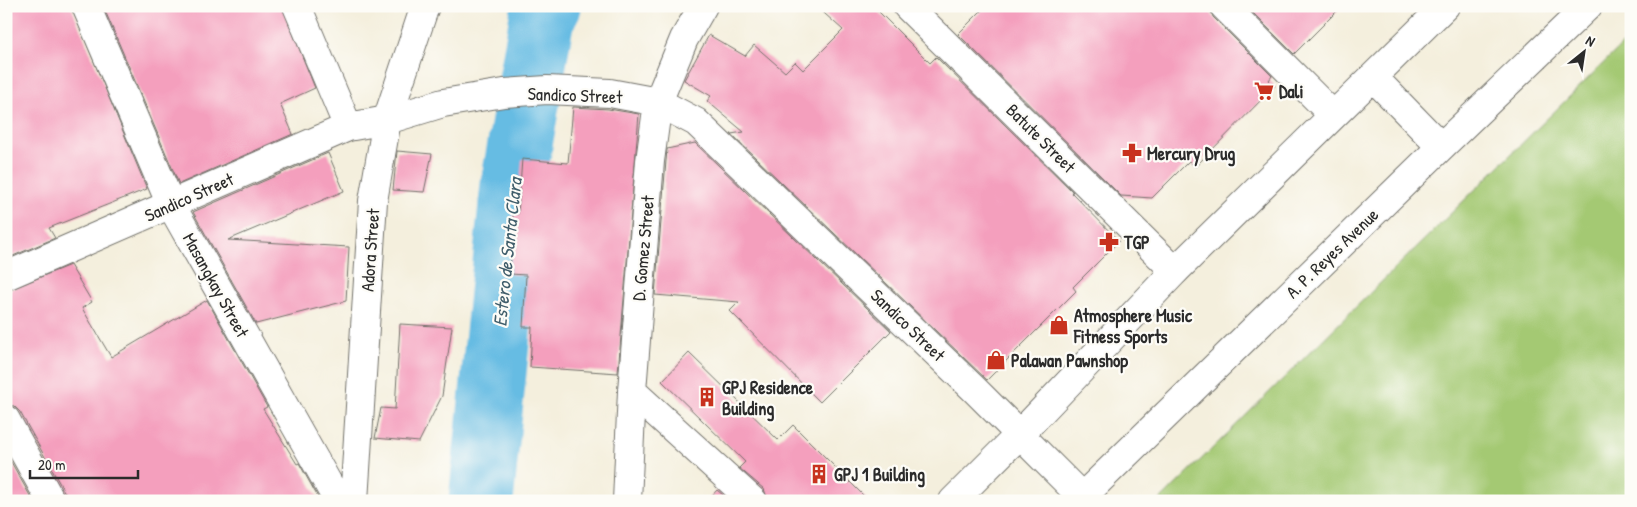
<svg xmlns="http://www.w3.org/2000/svg" width="1637" height="507" viewBox="0 0 1637 507" font-family="'Patrick Hand',sans-serif">
<style>
.green{fill:#a4c973;stroke:#687a4f}
.lines{fill:none;stroke-linecap:round;stroke-linejoin:round}
.river{stroke:#66bce3;stroke-width:65}
.building{fill:#f49fbd}
.minor-casing{stroke:#717069;stroke-width:30}
.tertiary-casing{stroke:#717069;stroke-width:30}
.minor{stroke:#fff;stroke-width:28}
.tertiary{stroke:#fff;stroke-width:28}
.labels{text-anchor:middle;dominant-baseline:central;stroke-width:4.5;stroke-linejoin:round;paint-order:stroke}
.poi-label{font-size:18px;font-weight:bold;fill:#2b2b2b;stroke:#fdfcf7;text-anchor:start}
.street-label{font-size:18px;fill:#2b2b2b;stroke:#fdfcf7}
.water-label{font-size:19px;font-style:italic;fill:#405e6b;stroke:#fdfcf7}
</style>
<rect width="100%" height="100%" fill="#fdfcf7"/>
<filter id="ink" filterUnits="userSpaceOnUse"><feTurbulence type="fractalNoise" baseFrequency=".02" numOctaves="2"/><feDisplacementMap in="SourceGraphic" scale="10" xChannelSelector="R" yChannelSelector="G"/><feConvolveMatrix kernelMatrix="1 2 1 2 8 2 1 2 1" color-interpolation-filters="sRGB"/></filter>
<filter id="wash" filterUnits="userSpaceOnUse"><feTurbulence type="fractalNoise" baseFrequency=".0096" numOctaves="4" result="noise"/><feDisplacementMap in="SourceGraphic" scale="20" xChannelSelector="R" yChannelSelector="G"/><feGaussianBlur stdDeviation="1.12" result="paint"/><feColorMatrix in="noise" values="0 0 0 0 0 0 0 0 0 0 0 0 0 0 0 0 0 1.4 0 .05"/><feComposite in="paint" operator="in"/></filter>
<g filter="url(#wash)">
<rect width="100%" height="100%" fill="#f4efdd"/>
<path class="green" d="M1631,36v465h-472z"/>
<g class="lines">
<path class="river" d="M481,501l32,-316 29,-168 7,-11"/>
</g>
<g id="blocks">
<path class="building" d="M6,6h65l76,183 -98,39 6,10 -49,21z
M103,6h179l33,82 -35,16 13,30 -114,50z
M816,6h57l57,57 6,-6 137,135h-2l48,49 -46,46 3,4 -89,89 -256,-246 13,-2 -37,-31 4,-5 -27,-16 25,-45 36,21 9,-11 31,27 10,-10 8,8 40,-40z
M986,6h223l4,11 59,59 -3,4 6,6 -80,81 -6,-6 -37,37 -31,-2 -163,-162z
M1246,6h96l-48,48z
M573,107l35,2 31,5 -21,259 -88,-6 2,-40h-9l3,-52 -16,-1 3,-60h5l4,-55 46,4z
M695,143l196,188 -71,71 -90,-91 9,-9 -84,-7 12,-146z
M397,151l35,3 -8,38 -31,-2z
M328,153l16,38 -116,49 121,7 -3,54 -90,23 -63,-112z
M70,265l22,37 -10,6 29,49 96,-57 60,107 -4,2 34,55 2,-1 21,38h-253l-2,-8 -45,-81 -6,-6 -8,-2v-113z
M400,324l52,3 -10,69 -23,46 -44,-4 6,-30 14,1z
M689,353l89,87 15,-15 76,76h-101l-4,-12 -25,-21 6,-6 -83,-81z
M6,453l27,48h-27z
M717,490l13,11h-23z"/>
</g>
</g>
<g filter="url(#ink)">
<use href="#blocks" fill-opacity="0" stroke="#717069" stroke-width="1"/>
<g class="lines">
<defs>
<path id="minor" d="M86,6l85,199 167,296
M297,6l51,121
M907,6l268,265
M1224,6l109,109
M6,276l342,-149 39,-7 56,-17 61,-10 43,-3 63,3 48,9 38,20 278,267 108,108
M632,391l121,110
M6,420l45,81
M354,501l19,-300 14,-81 38,-114
M627,501l5,-110 18,-230 8,-59 26,-63 19,-33"/>
<path id="tertiary" d="M1373,77l68,70
M953,501l67,-67 155,-163 270,-265
M1078,501l363,-354 147,-141"/>
</defs>
<use href="#minor" class="minor-casing"/>
<use href="#tertiary" class="tertiary-casing"/>
<use href="#minor" class="minor"/>
<use href="#tertiary" class="tertiary"/>
</g>
</g>
<defs>
<symbol id="supermarket-bare" viewBox="-9 -9 18 18"><path d="M-6-5.5h2.5l.6 2H6L4.5 2H-2.5L-4.4-4H-6ZM-1.5 3.2a1.3 1.3 0 1 0 .1 0ZM3 3.2a1.3 1.3 0 1 0 .1 0Z" fill="#c8321e" stroke="#fdfcf7" stroke-width="2.5" paint-order="stroke"/></symbol>
<symbol id="pharmacy-bare" viewBox="-9 -9 18 18"><path d="M-2-6h4v4h4v4h-4v4h-4v-4h-4v-4h4Z" fill="#c8321e" stroke="#fdfcf7" stroke-width="2.5" paint-order="stroke"/></symbol>
<symbol id="shop-bare" viewBox="-9 -9 18 18"><path d="M-5-2.5h2.3a2.7 3.5 0 0 1 5.4 0H5L5.5 6h-11ZM-1.5-2.5h3a1.5 2.3 0 0 0-3 0Z" fill="#c8321e" stroke="#fdfcf7" stroke-width="2.5" paint-order="stroke"/></symbol>
<symbol id="building-bare" viewBox="-9 -9 18 18"><path d="M-4-6H4V6H1V3H-1V6H-4ZM-2.5-4.3h1.7v1.8h-1.7ZM.8-4.3h1.7v1.8H.8ZM-2.5-1h1.7V.8h-1.7ZM.8-1h1.7V.8H.8Z" fill="#c8321e" stroke="#fdfcf7" stroke-width="2.5" paint-order="stroke"/></symbol>
</defs>
<g fill-rule="evenodd">
<use href="#supermarket-bare" x="1250" y="77" width="28" height="28"/>
<use href="#pharmacy-bare" x="1118" y="139" width="28" height="28"/>
<use href="#pharmacy-bare" x="1095" y="228" width="28" height="28"/>
<use href="#shop-bare" x="1045" y="311" width="28" height="28"/>
<use href="#shop-bare" x="982" y="346" width="28" height="28"/>
<use href="#building-bare" x="693" y="383" width="28" height="28"/>
<use href="#building-bare" x="805" y="460" width="28" height="28"/>
</g>
<g class="labels">
<g class="poi-label">
<text x="1279" y="91">Dali</text>
<text x="1147" y="153">Mercury Drug</text>
<text x="1124" y="242">TGP</text>
<text x="1074" y="315">Atmosphere Music<tspan x="1074" dy="21">Fitness Sports</tspan></text>
<text x="1011" y="360">Palawan Pawnshop</text>
<text x="722" y="387">GPJ Residence<tspan x="722" dy="21">Building</tspan></text>
<text x="834" y="474">GPJ 1 Building</text>
</g>
<g class="street-label">
<text transform="translate(575 95) rotate(2)">Sandico Street</text>
<text transform="translate(1041 138) rotate(45)">Batute Street</text>
<text transform="translate(189 197) rotate(-24)">Sandico Street</text>
<text transform="translate(643 248) rotate(-85)">D. Gomez Street</text>
<text transform="translate(370 250) rotate(-86)">Adora Street</text>
<text transform="translate(1332 253) rotate(-44)">A. P. Reyes Avenue</text>
<text transform="translate(216 285) rotate(61)">Masangkay Street</text>
<text transform="translate(908 325) rotate(44)">Sandico Street</text>
</g>
<g class="water-label">
<text transform="translate(507 252) rotate(-84)">Estero de Santa Clara</text>
</g>
</g>
<rect width="1637" height="507" fill="none" stroke="#fdfcf7" stroke-width="25"/>
<g transform="translate(1584 52) rotate(30)" stroke="#fdfcf7" stroke-width="4" paint-order="stroke">
<path d="M0-4L9 19L0 12L-9 19Z" fill="#2b2b2b"/>
<text y="-8" font-size="14" font-weight="bold" text-anchor="middle" fill="#2b2b2b">N</text>
</g>
<path d="M30 470v8h108v-8" fill="none" stroke="#2b2b2b" stroke-width="2.5"/>
<text x="38" y="470" font-size="15" fill="#2b2b2b" stroke="#fdfcf7" stroke-width="4" paint-order="stroke">20 m</text>
</svg>
